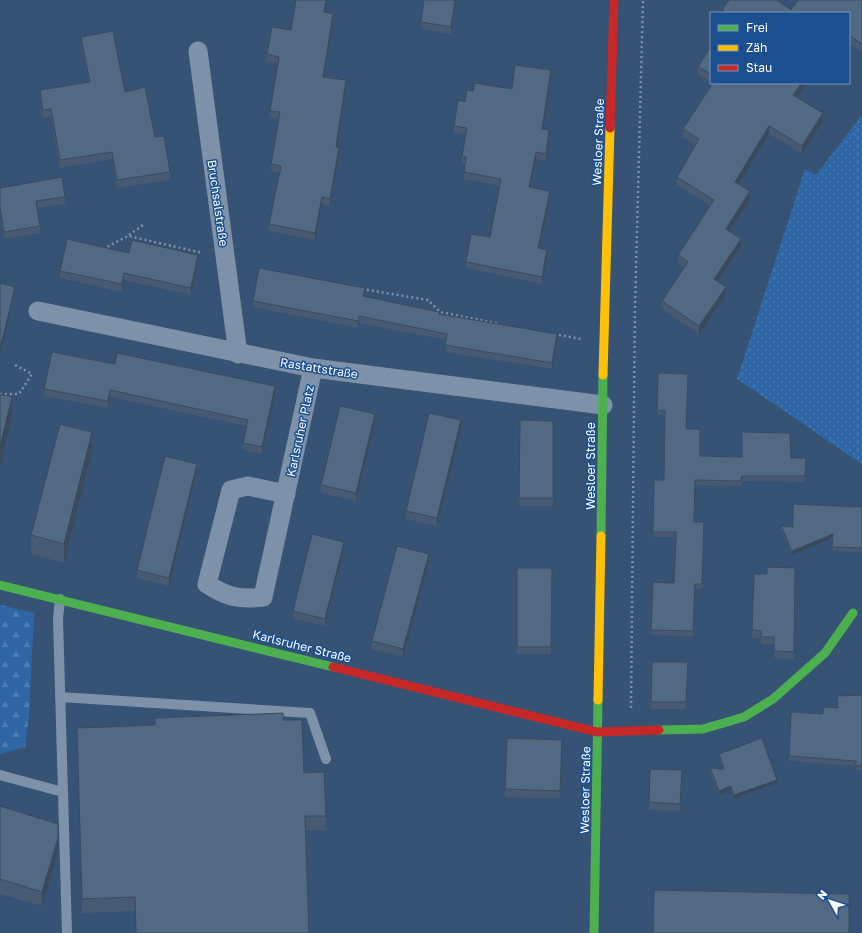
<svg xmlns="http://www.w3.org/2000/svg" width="862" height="933" viewBox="0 0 862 933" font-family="'Golos Text',sans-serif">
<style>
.grass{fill:url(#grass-dots)}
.forest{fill:url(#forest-firs)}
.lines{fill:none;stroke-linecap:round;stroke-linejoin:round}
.path{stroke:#7d92a8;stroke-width:2.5;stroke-dasharray:2 3;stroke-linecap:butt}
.lane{stroke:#7d92a8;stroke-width:10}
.street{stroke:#7d92a8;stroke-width:19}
.fast{stroke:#4caf50;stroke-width:9}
.slow{stroke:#ffc107;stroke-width:9}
.jam{stroke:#c62828;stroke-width:9}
.wall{fill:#475a72}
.shaded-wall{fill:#394a5c}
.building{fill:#526984;stroke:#394a5c}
.labels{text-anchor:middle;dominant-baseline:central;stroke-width:3;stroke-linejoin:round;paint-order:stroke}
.street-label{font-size:12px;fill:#fff;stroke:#1b4f8f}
</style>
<defs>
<pattern id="grass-dots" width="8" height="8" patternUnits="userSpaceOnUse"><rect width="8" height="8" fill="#2f66a5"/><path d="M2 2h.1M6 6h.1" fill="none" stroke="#4e7db2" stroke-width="1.8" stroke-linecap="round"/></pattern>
<pattern id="forest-firs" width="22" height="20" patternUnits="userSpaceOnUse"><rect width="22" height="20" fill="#2f66a5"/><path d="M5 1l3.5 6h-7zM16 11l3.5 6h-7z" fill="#4e7db2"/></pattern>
</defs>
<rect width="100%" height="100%" fill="#365274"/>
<path class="grass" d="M862,115v349l-125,-85 68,-210 11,6z"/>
<path class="forest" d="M0,605l34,8 -5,103 -4,31 -25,7z"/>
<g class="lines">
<path class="path" d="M129,235l14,-10
M103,249l25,-13 75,17
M362,289l66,11 12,12 60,12
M554,334l27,5
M0,394h19l13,-20 -17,-9
M631,708l4,-401 8,-307"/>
<path class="lane" d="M60,599l-2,20 9,314
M60,697l250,16 16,46
M0,775l63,17"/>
<path class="street" d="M198,51l40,303
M38,311l275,57 290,37
M286,494l-38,-8 -17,4 -24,94c20,13 32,16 56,13l50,-229"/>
<path class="fast" d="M601,536l2,-161
M0,585l333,82
M659,730l44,-1 41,-12 29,-18 52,-46 28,-40
M594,933l4,-233"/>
<path class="slow" d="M603,375l7,-247
M598,700l3,-164"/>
<path class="jam" d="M610,128l4,-128
M333,667l264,65 62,-2"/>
</g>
<path class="wall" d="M296,0h31l-2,13 8,8 -9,56 22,11 -9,59 2,7 -9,52 -8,-2 -7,36 -46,-9v-7l10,-51 -8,-2v-7l8,-45 -9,-1v-7l8,-47 -11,-2v-8l24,-24z
M455,0l-4,34 -30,-5v-7z
M862,0v52l-13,-9v-30h-127v-3h69z
M81,37l44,55 30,45 15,35v8l-53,8 -5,-29 -52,9 -9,-51 -8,1 -3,-21v-7l49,-8 -8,-38z
M711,46v36l-13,-8v-7z
M551,77l-8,52 6,8 -3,24 -10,-2 -5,28 19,11 -10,51 7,8 -5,27 -76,-16v-6l24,-25 10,-51 -36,-7v-7l1,-8 -3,-1v-7l4,-21 -12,-2v-7l11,-24 47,-13z
M712,83h95l-10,15 26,23 -21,33 -33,-20 -30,50 11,15 -20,32 11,15 -23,36 8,13 -27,39 -37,-25v-8l22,-34 -6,-4v-8l33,-49 -34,-21v-8l19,-32 -13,-8v-8z
M0,188l65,9v7l-28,4 3,18v7l-36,6 -4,-25z
M129,253l69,10 -7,32 -67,-15 -2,12 -62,-14v-7z
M365,295l-1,1 193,45 -5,28 -107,-17 1,-12 -87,-17 -1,5 -105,-21v-6z
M115,364l160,29 -13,61 -19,-4v-7l4,-17 -137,-29 -2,11 -64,-12v-7z
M658,373l42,83 106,2 -1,24 -63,-1 -1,5 -46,-1 -1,37 10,6 -2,61h-7l-2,47 -42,-1 2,-53 21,1 2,-40v-6h-23l1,-57h10l1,-64 -8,-1z
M520,420l33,1v85h-34z
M375,422l-19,79 -35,-8v-8z
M461,428l-24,98 -31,-7v-8z
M92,451l-28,112 -33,-9v-19z
M197,471l-28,115 -32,-8v-8z
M862,507v45l-30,-1 1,-13 -41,17 -11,-25v-4l12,1z
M344,550l-19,76 -32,-7v-8z
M429,562l-26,95 -31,-8v-8z
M517,568h35l-1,86h-34z
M795,568l-1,91 -20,-1v-14h-13v-6h-9l2,-64h13z
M652,662l36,8 -2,39h-35z
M862,695v75h-6v-4l-67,-5v-5l34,-42 15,-6 -1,-12z
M283,720l21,53 22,43v14h-20l3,103h-173l-1,-22 -53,2 -5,-185z
M562,740l-2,59 -55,-2v-8z
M719,754l58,29 -43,16 -3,-9 -12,5 -9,-23v-4h13l-4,-10z
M682,778l-2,33 -31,-1v-8z
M0,806l58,46 -16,54 -42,-12z"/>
<path class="shaded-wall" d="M326,0h1l-3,20v-8z
M455,0v2l-4,32v-7z
M333,14v7l-10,63v-7z
M551,70v7l-9,59v-7z
M346,80v8l-10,66v-7z
M802,83h5l-14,20v-8z
M823,113v8l-21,33v-8z
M769,126v8l-34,56v-8z
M549,130v7l-3,24v-7z
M339,147v7l-9,52v-7z
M536,152v7l-7,35v-7z
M550,191v7l-12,57v-7z
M750,191v8l-24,38v-8z
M322,197v7l-7,36v-7z
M741,239v7l-27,41v-8z
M547,250v7l-5,27v-7z
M198,255v8l-7,32v-7z
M124,273v7l-2,12v-8z
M15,287v3l-15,64v-4z
M726,287v8l-27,39v-8z
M359,316v7l-1,5v-7z
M557,334v7l-5,28v-6z
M275,386v7l-13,61v-7z
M110,390v7l-2,11v-7z
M12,397v19l-12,50v-19z
M375,414v8l-19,79v-8z
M461,420v8l-24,98v-8z
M92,432v19l-28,112v-19z
M197,464v7l-28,115v-8z
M833,534v4l-41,17v-4z
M344,542v8l-19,76v-7z
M429,554v8l-26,95v-8z
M777,780v3l-43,16v-4z
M731,786v4l-12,5v-4z
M58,838v14l-16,54v-14z"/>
<path class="building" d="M296,0h30l-2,12 9,2 -10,63 23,3 -10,67h3l-9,52 -8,-2 -7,36 -46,-9 12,-58 -10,-2 9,-52 -10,-1 9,-54 -12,-3 5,-27 19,3z
M424,0h31l-4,27 -30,-5z
M729,0h48l14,10 7,-10h64v44l-13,-9v-22h-122l-5,-3z
M113,31l12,61 20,-5 10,50 9,-1 6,36 -53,8 -5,-28 -52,8 -9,-51 -8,1 -3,-20 50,-8 -9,-45z
M711,46v28l-13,-7z
M515,65l36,5 -9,59 7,1 -3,24 -10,-2 -7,35 21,4 -12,57 9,2 -5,27 -76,-15 5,-28 19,3 11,-58 -37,-7 2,-15 -4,-1 5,-28 -13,-2 4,-26 7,2 2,-12 6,1 2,-8 37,6z
M713,83h89l-9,12 30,18 -21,33 -33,-20 -34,56 15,9 -24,38 15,10 -27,40 12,8 -27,39 -37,-25 26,-39 -10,-7 36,-55 -37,-23 22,-38 -16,-10z
M62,177l3,20 -29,4 4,25 -36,6 -4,-25v-19z
M67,239l62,14 3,-13 66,15 -7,33 -67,-15 -2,11 -62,-13z
M259,268l106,20 -2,8 76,16v2l118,20 -5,29 -107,-18 2,-11 -88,-18 -1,5 -105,-20z
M0,283l15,4 -15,63z
M52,352l63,12 2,-11 158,33 -13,61 -19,-4 5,-23 -138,-30 -2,11 -64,-12z
M658,373l30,1 -2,55h14v27l42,1v-25l48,1 1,25h15l-1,18h-63l-1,5 -46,-1 -1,42h10l-2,62h-7l-2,47 -42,-1 2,-48 21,1 2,-43v-8h-23l1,-52h10l1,-69 -8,-1z
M0,394l12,3 -12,50z
M340,406l35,8 -19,79 -35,-8z
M429,413l32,7 -24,98 -31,-7z
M520,420l33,1v77h-34z
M60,424l32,8 -28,112 -33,-9z
M165,456l32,8 -28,114 -32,-8z
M793,504l69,3v41l-30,-1 1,-13 -41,17 -11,-25 12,1z
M312,534l32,8 -19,77 -32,-8z
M397,546l32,8 -26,95 -31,-8z
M767,567l28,1 -1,84 -20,-1v-14h-13v-6l-9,-1 2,-56h13z
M517,568h35l-1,79h-34z
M652,662h36l-2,40h-35z
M862,695v70l-6,1v-5l-67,-5 2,-44 32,2v-7l15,1 -1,-12z
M283,713v7h19l2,53 20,-1 2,44h-21l4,117h-173l-1,-36 -53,2 -5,-171 78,-3v-7z
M507,738l55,2 -2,51 -55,-2z
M762,738l15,42 -43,15 -3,-9 -12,5 -9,-23 14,1 -5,-15z
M650,769l32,1 -2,34 -31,-2z
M0,806l58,18v14l-16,54 -42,-13z
M654,890l195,4v39h-196z"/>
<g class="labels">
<g class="street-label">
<text transform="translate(598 142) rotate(-88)">Wesloer Straße</text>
<text transform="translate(218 203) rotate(82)">Bruchsalstraße</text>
<text transform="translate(319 368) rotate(9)">Rastattstraße</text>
<text transform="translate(300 431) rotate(-78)">Karlsruher Platz</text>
<text transform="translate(590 466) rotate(-90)">Wesloer Straße</text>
<text transform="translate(302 646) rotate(14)">Karlsruher Straße</text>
<text transform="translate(585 790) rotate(-89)">Wesloer Straße</text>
</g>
</g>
<rect x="710" y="12" width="140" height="72" fill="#1b4f8f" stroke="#7695bc"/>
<rect x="718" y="25" width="20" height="6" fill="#4caf50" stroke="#7695bc"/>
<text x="746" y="32" font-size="12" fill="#ffffff">Frei</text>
<rect x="718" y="45" width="20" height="6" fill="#ffc107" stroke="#7695bc"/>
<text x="746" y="52" font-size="12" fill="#ffffff">Zäh</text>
<rect x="718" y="65" width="20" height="6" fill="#c62828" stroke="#7695bc"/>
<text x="746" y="72" font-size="12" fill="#ffffff">Stau</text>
<g transform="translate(830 901) rotate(309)" stroke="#1b4f8f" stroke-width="3" paint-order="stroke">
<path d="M0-3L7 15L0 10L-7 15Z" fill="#ffffff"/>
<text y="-6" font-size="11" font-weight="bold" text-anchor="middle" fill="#ffffff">N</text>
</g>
</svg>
